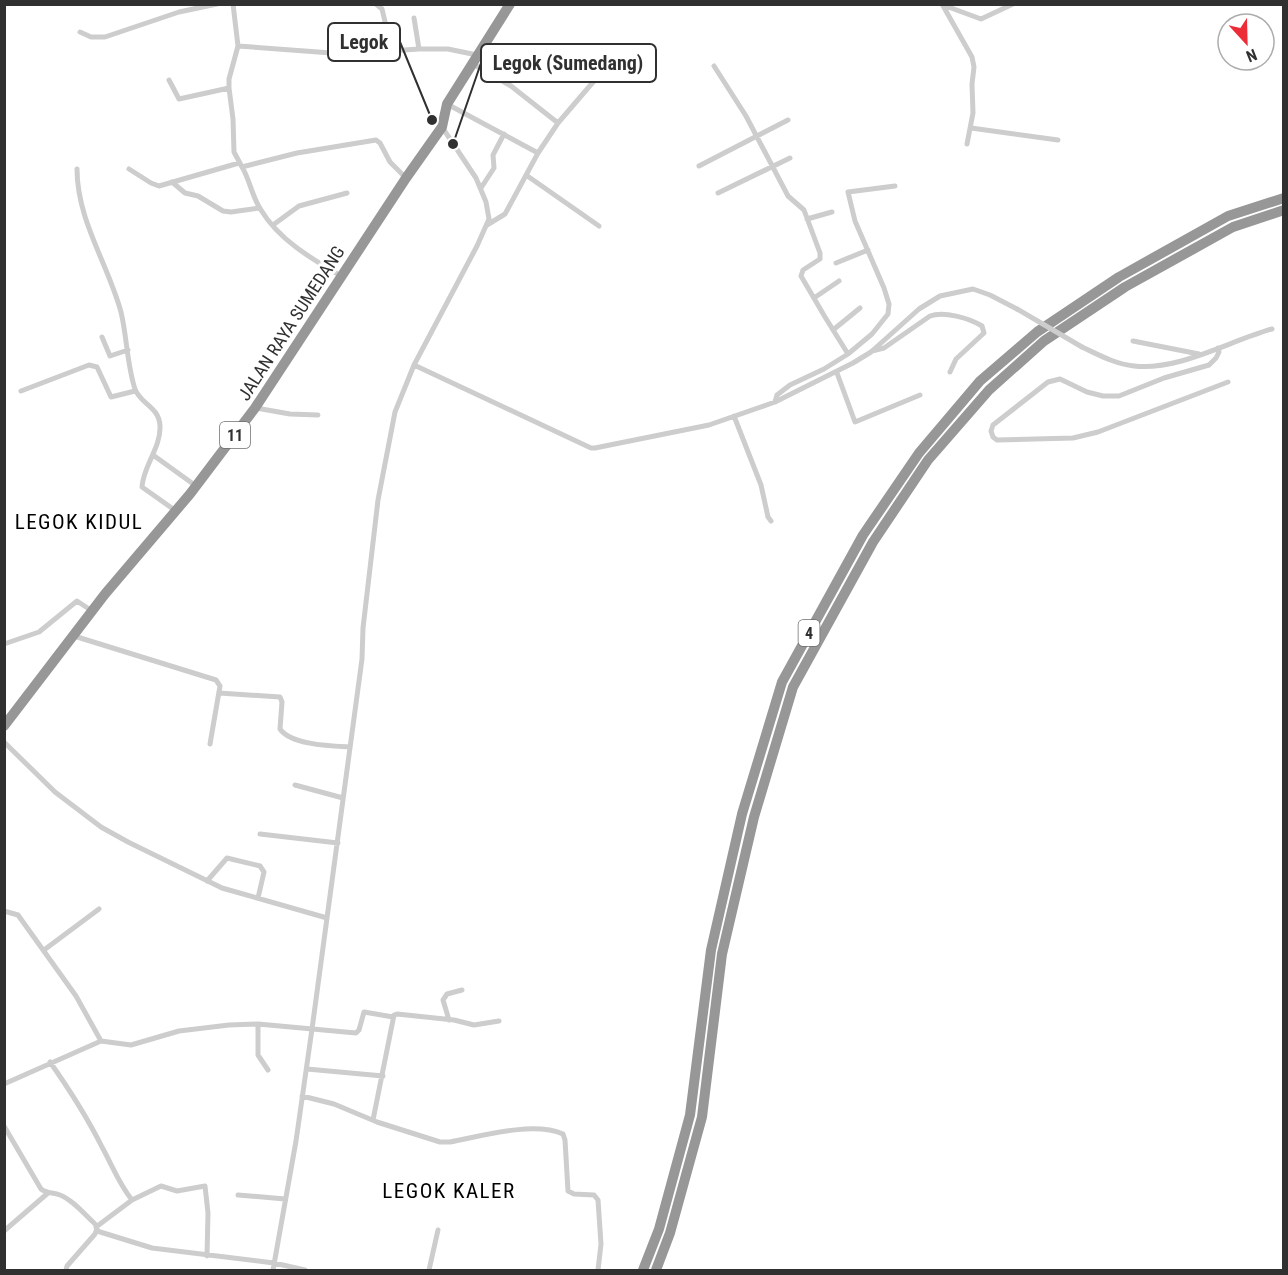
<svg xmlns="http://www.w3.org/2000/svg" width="1288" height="1275" viewBox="0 0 1288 1275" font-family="'Roboto Condensed',sans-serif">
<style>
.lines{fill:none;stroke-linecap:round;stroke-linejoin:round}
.street{stroke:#cdcdcd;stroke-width:5}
.highway{stroke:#979797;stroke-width:10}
.street-bridge{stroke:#cdcdcd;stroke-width:5}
.labels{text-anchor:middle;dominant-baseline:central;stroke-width:6;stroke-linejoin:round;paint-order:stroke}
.shield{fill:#fff;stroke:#6e6e6e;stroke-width:1.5}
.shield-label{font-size:16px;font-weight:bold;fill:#303030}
.street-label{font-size:18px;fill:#303030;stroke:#fff}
.quarter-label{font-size:21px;letter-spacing:1.5px;fill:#000;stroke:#fff}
.leader{fill:none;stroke:#303030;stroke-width:2}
.callout-dot{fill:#303030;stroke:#fff;stroke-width:2}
.callout{fill:#fff;stroke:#303030;stroke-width:2}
.callout-label{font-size:20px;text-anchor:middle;font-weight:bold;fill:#303030}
</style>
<rect width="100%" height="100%" fill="#fff"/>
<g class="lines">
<path class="street" d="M233,4l5,42 -9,33v9l4,31 1,33 8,15
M376,4l6,5 10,42
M942,4l30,53 2,10 -2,17 1,29 -6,31
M943,5l38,14 32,-15
M414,18l5,31
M80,32l11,5h14l74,-25 38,-8
M238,46l107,8 74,-5h29l29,6
M473,64l38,22 47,37
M714,66l32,50 42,80 16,14 16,43v6l-17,11 -2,6 24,41 23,37
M169,80l10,19 50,-11
M447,104l91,49
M971,128l87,12
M699,166l89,-46
M77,169c0,51 31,95 44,143 6,25 6,53 14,77 5,15 24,17 25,37 1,22 -17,40 -18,61l34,24
M129,169l22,14 8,3 80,-23
M526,175l73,51
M172,182l13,11 13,3 25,15 8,1 28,-4
M481,188l13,-20 -1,-13 11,-21
M718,193l72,-35
M807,219l25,-7
M273,225l26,-19 48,-13
M487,225l18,-11 33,-61 20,-30 54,-63
M836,263l32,-13
M341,276c-29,-17 -62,-36 -80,-66 -9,-13 -11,-30 -19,-43l55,-14 79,-13 4,3 10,19 16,16
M814,298l25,-17
M833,330l27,-22
M102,337l8,19 18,-6
M1133,341l66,13
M1082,347c17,8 33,17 52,19 45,5 95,-25 138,-37
M1218,348l1,4 -3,6 -7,7 -45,13 -45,18h-16l-16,-4 -27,-13 -12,3 -55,43 -2,6 2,6 4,3 76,-2 25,-6 130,-50
M872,351l12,-3 46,-32c14,-5 39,2 52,10l2,7 -28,26 -6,13
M414,365l177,83h4l114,-23 66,-23 78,-39 18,-11 48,-43 21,-13 33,-7 17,6 27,14
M837,373l18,49 65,-27
M21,391l68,-26 8,2 14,30 24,-6
M775,402l2,-7 13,-10 34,-16 24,-15 24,-20 16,-20 1,-10 -5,-16 -29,-67 -7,-29 47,-6
M256,408l34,6 28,1
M734,416l27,69 7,32 3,4
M153,455l43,31
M74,636l142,44 4,6 -10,58
M4,644l35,-12 38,-31 15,10
M219,693l61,4 2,5 -2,27c11,16 52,17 70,18
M4,742l51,50 46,35 27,15 94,46 105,30
M295,785l48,13
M260,834l78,9
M207,881l20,-23 33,8 4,6 -6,26
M4,911l14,4 58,81 25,45 30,4 48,-14 50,-6 29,-1 98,9 3,-3 5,-18 29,5
M44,950l55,-41
M449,1020l-6,-20 4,-6 15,-4
M258,1024v31l10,15
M50,1062c19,27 37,55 52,85 10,18 17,37 30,53l29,-14 16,5 28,-5 3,27 -1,43
M307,1069l76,7
M4,1084l97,-43
M302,1096l32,8 43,18 63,20h10c32,-6 83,-21 113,-8l2,6 3,51 6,3 20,1 4,5 3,44 -3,26
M373,1120l21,-105 3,-1 57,6 20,5 25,-4
M4,1126l37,63c6,5 12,3 19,6 13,5 25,20 35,29l2,4 -2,6 -28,32 -1,4
M238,1195l47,4
M96,1227l36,-27
M4,1231l44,-38
M97,1231l55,17 122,15 31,7
M273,1270l23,-129 16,-112 50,-370 1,-31 15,-128 17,-88 19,-47 63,-119 12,-27 -3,-17 -10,-24 -34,-51
M429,1270l9,-40"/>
<path class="highway" d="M4,726l101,-132 85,-100 65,-86 151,-230 36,-51 5,-23 63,-100
M643,1270l16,-41 31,-114 21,-165 31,-136 40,-132 81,-147 56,-82 61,-72 57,-49 82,-55 109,-61 56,-18
M656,1270l14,-37 32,-116 20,-163 32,-137 39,-130 80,-145 55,-82 61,-70 55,-49 81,-54 108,-60 51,-17"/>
<path class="street-bridge" d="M1017,309l65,38"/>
</g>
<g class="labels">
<g class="shield">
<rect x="220" y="422" width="30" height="26" rx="4.5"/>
<rect x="798.5" y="620" width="21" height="26" rx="4.5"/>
</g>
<g class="shield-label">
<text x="235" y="435">11</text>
<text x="809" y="633">4</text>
</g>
<g class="street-label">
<text transform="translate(291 323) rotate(-57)">JALAN RAYA SUMEDANG</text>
</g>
<g class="quarter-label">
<text x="79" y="522">LEGOK KIDUL</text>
<text x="449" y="1191">LEGOK KALER</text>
</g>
</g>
<path class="leader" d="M432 120L400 42M453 144L481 63"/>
<g class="callout-dot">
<circle cx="432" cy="120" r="6"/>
<circle cx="453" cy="144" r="6"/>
</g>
<g class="callout">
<rect x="328" y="23" width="72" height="38" rx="6"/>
<rect x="481" y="44" width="175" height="38" rx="6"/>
</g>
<g class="callout-label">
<text x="364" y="49">Legok</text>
<text x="568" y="70">Legok (Sumedang)</text>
</g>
<rect width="1288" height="1275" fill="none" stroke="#303030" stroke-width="12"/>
<g transform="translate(1246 42) rotate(158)"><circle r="28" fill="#ffffff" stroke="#acacac" stroke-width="1.5"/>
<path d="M0-4.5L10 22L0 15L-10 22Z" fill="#ec2d38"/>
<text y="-9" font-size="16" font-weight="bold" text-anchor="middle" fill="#303030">N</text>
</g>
</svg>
